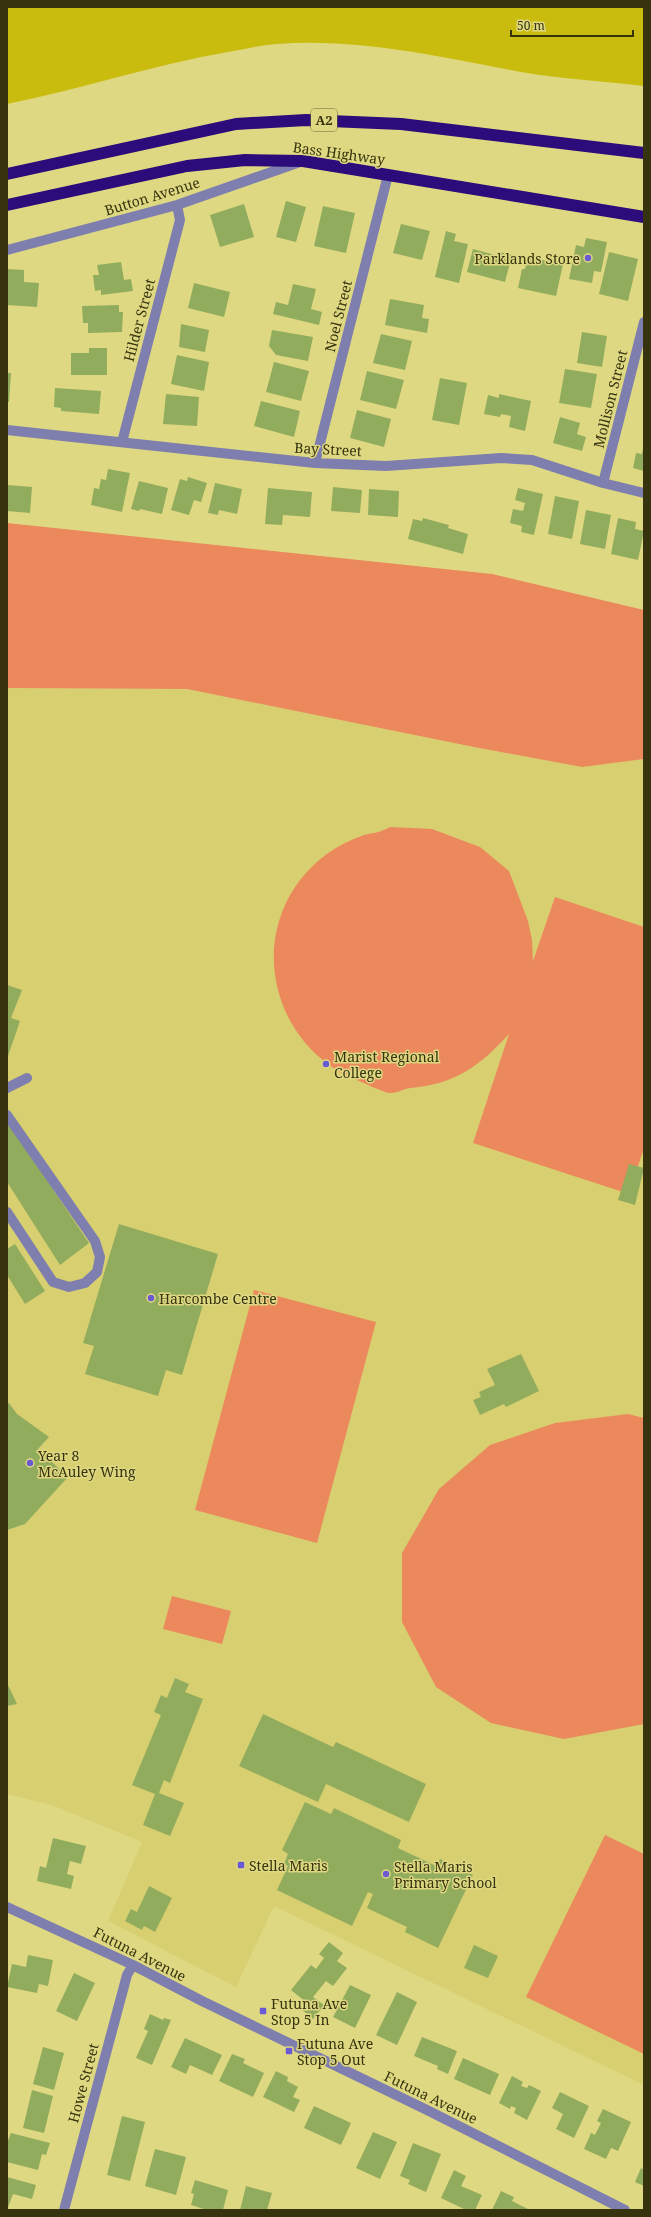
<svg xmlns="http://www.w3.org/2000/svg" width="651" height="2217" viewBox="0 0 651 2217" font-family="'Noto Serif',serif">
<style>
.built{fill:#d8cf70}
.green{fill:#eb895d}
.water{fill:#cabc0e}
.building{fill:#92ac5e}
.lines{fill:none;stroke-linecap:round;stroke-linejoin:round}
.minor{stroke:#7e7eaf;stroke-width:10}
.highway{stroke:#2c0b7a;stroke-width:12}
.poi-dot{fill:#695ad4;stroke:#dfd882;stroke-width:1.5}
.labels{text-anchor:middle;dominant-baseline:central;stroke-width:3;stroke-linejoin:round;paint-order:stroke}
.shield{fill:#dfd882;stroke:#696431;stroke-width:1}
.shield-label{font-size:13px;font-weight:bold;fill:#36330e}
.street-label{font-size:14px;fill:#36330e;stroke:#dfd882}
.poi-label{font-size:14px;fill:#36330e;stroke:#dfd882;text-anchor:start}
</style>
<rect width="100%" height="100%" fill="#dfd882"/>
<path class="built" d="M7,688l180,1 287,58 108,20 62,-8v1326l-370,-179 -38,81 -128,-66 34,-79 -90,-37 -45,-11z"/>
<path class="green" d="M7,523l485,51 152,36v149l-62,8 -108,-20 -287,-58 -180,-1z
M390,827l42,2 48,18 29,24 19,50 4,19 1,21 22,-64 89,30v221l-15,46 -156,-51 36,-109c-29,32 -54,50 -98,54 -6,0 -13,5 -20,5 -8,0 -28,-11 -37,-14 -87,-38 -109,-153 -37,-217 13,-12 30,-21 47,-27 9,-2 18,-3 26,-8z
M254,1290l122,32 -59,221 -122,-33z
M628,1414l16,4v306l-80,15 -73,-16 -55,-36 -34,-65v-69l37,-64 51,-44 65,-22z
M172,1596l59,15 -9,33 -59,-15z
M605,1835l39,19v200l-118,-57z"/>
<path class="water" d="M7,7h637v79c-41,-5 -82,-7 -123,-14 -81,-15 -161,-34 -244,-28 -16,1 -33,5 -49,8 -75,13 -147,37 -221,52z"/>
<path class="building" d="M286,201l20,6 -10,35 -20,-5z
M244,204l10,33 -34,10 -10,-32z
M323,206l32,7 -9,40 -32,-7z
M401,224l29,7 -8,29 -29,-7z
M446,231l10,3 -2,7 14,3 -9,39 -24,-6z
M586,238l21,4 -6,30 -7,-1 -2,12 -23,-4 7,-34 8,2z
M473,249l26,7 1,-4 12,3 -7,27 -38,-10z
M609,252l29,7 -10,42 -29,-7z
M528,257l35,7 -7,32 -38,-8 4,-19h3z
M121,262l3,18 7,-1 2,12 -32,4v-5l-6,1 -2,-16h6l-2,-10z
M7,269l17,1v12l15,1 -2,24 -30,-2z
M194,283l36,9 -6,25 -36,-9z
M293,284l23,5 -5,20 11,3 -3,13 -46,-11 3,-12 12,3z
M390,299l34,6 -2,13 7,1 -2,14 -42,-8z
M119,305v7h4l-1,20 -34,1v-10h-5l-1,-17z
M181,324l28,6 -4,22 -26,-5z
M272,330l41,7 -5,24 -32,-6 -7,-9z
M582,332l25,4 -5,31 -25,-4z
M381,334l31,7 -7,29 -32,-7z
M89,348h18v27h-36v-22h18z
M177,355l32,7 -5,29 -33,-7z
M274,362l35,9 -8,30 -35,-9z
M565,369l32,5 -6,34 -32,-5z
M367,371l37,9 -8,29 -36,-9z
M7,373h4l-2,29h-2z
M440,378l27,5 -8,42 -27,-5z
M55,388l46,3 -2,23 -38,-3v-3l-7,-1z
M166,394l33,3 -2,29 -34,-2z
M499,394l32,7 -6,30 -16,-4 2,-11 -10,-2 -1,3 -16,-3 4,-19 11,3z
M261,401l39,10 -6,26 -40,-11z
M357,410l34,9 -7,28 -34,-9z
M560,417l20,6 -3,11 9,3 -4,14 -29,-8z
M643,448l1,23 -11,-3 3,-15 6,1z
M108,469l22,4 -8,39 -31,-7 3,-17 5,1 2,-10 5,1z
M188,477l19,6 -6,19 -7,-2 -5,15 -18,-5 9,-31 7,2z
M139,481l29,7 -6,26 -22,-5 -1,2 -8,-2z
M215,483l27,6 -5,25 -18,-4 -1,5 -10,-2z
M7,485l25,2 -2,26 -23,-2z
M333,487l29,3 -2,23 -29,-2z
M268,488l44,4 -2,25 -27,-2 -1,10 -17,-1z
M518,488l25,6 -9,41 -13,-3 1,-6 -12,-3 3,-14 10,2 2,-8 -10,-3z
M369,489l30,2 -1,26 -30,-2z
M555,496l24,5 -7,38 -24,-5z
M586,510l25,5 -6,34 -25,-5z
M423,518l26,7 -1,3 20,6 -5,20 -55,-15 5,-20 9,2z
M618,518l18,4 -1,7 9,2 -6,29 -27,-6z
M7,985l15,5 -11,28 9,3 -13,38z
M7,1121l82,122 -29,22 -53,-83z
M629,1164l15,4 -9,37 -17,-5z
M119,1224l99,30 -36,121 -16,-5 -8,26 -73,-22 9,-28 -11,-3z
M15,1244l30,47 -20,13 -18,-29v-26z
M521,1354l18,37 -33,16 -2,-3 -24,11 -7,-15 8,-3 -2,-5 16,-7 -8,-16z
M9,1403l8,11 32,23 -11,12 30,28 -43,47 -18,6v-126z
M175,1678l14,6 -4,8 18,7 -33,84 -6,-3 -5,13 25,10 -14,33 -27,-11 12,-31 -23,-9 29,-70 -7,-3 7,-17 6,3z
M7,1683l10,21 -10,2z
M263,1714l70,33 3,-5 90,42 -17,38 -83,-38 -8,18 -79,-36z
M305,1802l26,12 3,-6 67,32 -3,8 38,18 4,-7 33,16 -35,73 -33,-16 2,-5 -40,-19 6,-14 -5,-2 -16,34 -75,-36 11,-24 -4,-2 4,-10 -6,-4z
M53,1838l33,8 -5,18 -11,-3 -3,13 7,2 -3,13 -34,-8 3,-15 6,2z
M149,1886l23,12 -17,34 -11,-6 -2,4 -17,-9 6,-12 6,3z
M329,1942l14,11 -6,8 10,7 -14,18 -7,-5 -13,16 11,8 -11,14 -12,-10 6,-6 -16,-13 20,-25 5,4 8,-11 -5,-4z
M474,1945l24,11 -10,22 -24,-10z
M28,1955l25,5 -5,26 -9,-2 -2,9 -30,-6 5,-23 14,3z
M74,1973l21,10 -18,38 -21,-10z
M350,1985l21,10 -16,33 -22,-11z
M397,1992l20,10 -20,43 -21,-10z
M150,2014l13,6 1,-2 7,2 -19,45 -16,-7 12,-27 -4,-2z
M422,2037l35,14 -9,23 -11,-5 1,-3 -24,-10z
M185,2038l37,17 -10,20 -22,-10 -4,9 -15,-7z
M43,2047l21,6 -10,37 -21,-6z
M232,2054l13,5 -2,4 21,10 -11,24 -34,-16z
M463,2058l36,16 -9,21 -36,-16z
M276,2071l12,6 -1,4 11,6 -5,10 7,3 -6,12 -31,-15z
M512,2076l11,6 -2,4 6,2 2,-3 12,6 -14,29 -13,-7 2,-5 -5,-2 -1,3 -11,-6z
M32,2090l21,6 -9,37 -21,-5z
M560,2092l29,14 -15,32 -18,-9 7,-15 -11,-6z
M314,2106l37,17 -10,22 -37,-17z
M603,2109l28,13 -13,29 -7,-3 -5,11 -22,-10 7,-16 4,2 6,-12 -4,-2z
M122,2116l23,6 -15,59 -23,-6z
M373,2132l24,10 -17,37 -24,-11z
M11,2133l39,10 -4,12 -4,-1 -4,16 -31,-8v-19z
M413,2143l28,11 -15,38 -18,-8 2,-4 -10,-4z
M155,2149l31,8 -10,38 -31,-9z
M641,2168l3,2v16l-9,-4z
M454,2170l12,6 -5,10 21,9 -7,15h-9l-25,-12z
M7,2177l29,8 -4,14 -19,-5 -6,16z
M195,2180l33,10 -5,20h-16l-16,-5 3,-11 -3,-1z
M246,2186l26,7 -5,17h-27z
M501,2191l13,6 -2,4 16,8 -1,1h-35z"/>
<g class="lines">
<path class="minor" d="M7,250l170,-45 123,-43
M7,430l308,33 71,3 115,-8 31,2 71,23 41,10
M122,442l58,-222 -3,-15
M315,463l73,-288
M603,483l41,-161
M7,1088l20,-10
M7,1115l88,126 5,16 -3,15 -12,11 -16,4 -16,-5 -46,-70
M7,1907l126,58 69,36 225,109 198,100
M64,2210l63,-235 6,-10"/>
<path class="highway" d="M7,174l229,-50 70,-4 95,4 243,29
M7,205l180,-39 58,-6 58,1 341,56"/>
</g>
<g class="poi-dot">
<circle cx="588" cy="258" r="4"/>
<circle cx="326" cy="1064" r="4"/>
<circle cx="151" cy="1298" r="4"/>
<circle cx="30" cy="1463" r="4"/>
<rect x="237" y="1861" width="8" height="8" rx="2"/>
<circle cx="386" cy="1874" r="4"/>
<rect x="259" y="2007" width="8" height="8" rx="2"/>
<rect x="285" y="2047" width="8" height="8" rx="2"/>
</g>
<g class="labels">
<rect class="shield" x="311" y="109" width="26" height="22" rx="3"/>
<g class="shield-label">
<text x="324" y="120">A2</text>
</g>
<g class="street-label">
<text transform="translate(339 153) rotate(8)">Bass Highway</text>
<text transform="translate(152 196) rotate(-17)">Button Avenue</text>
<text transform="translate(338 316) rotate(-76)">Noel Street</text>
<text transform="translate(139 320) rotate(-75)">Hilder Street</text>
<text transform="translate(610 399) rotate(-76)">Mollison Street</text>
<text transform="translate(328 449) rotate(3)">Bay Street</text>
<text transform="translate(140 1954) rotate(27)">Futuna Avenue</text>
<text transform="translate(83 2083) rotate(-75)">Howe Street</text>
<text transform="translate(431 2097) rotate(26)">Futuna Avenue</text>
</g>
<g class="poi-label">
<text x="580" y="258" text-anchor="end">Parklands Store</text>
<text x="334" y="1056">Marist Regional<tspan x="334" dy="16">College</tspan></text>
<text x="159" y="1298">Harcombe Centre</text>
<text x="38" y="1455">Year 8<tspan x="38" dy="16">McAuley Wing</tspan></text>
<text x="249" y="1865">Stella Maris</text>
<text x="394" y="1866">Stella Maris<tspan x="394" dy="16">Primary School</tspan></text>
<text x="271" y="2003">Futuna Ave<tspan x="271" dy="16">Stop 5 In</tspan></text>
<text x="297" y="2043">Futuna Ave<tspan x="297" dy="16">Stop 5 Out</tspan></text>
</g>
</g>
<rect width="651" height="2217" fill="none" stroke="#36330e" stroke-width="16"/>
<path d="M511 30v6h122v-6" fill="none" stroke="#36330e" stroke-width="2"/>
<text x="517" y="30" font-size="12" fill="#36330e" stroke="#dfd882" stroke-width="3" paint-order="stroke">50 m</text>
</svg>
